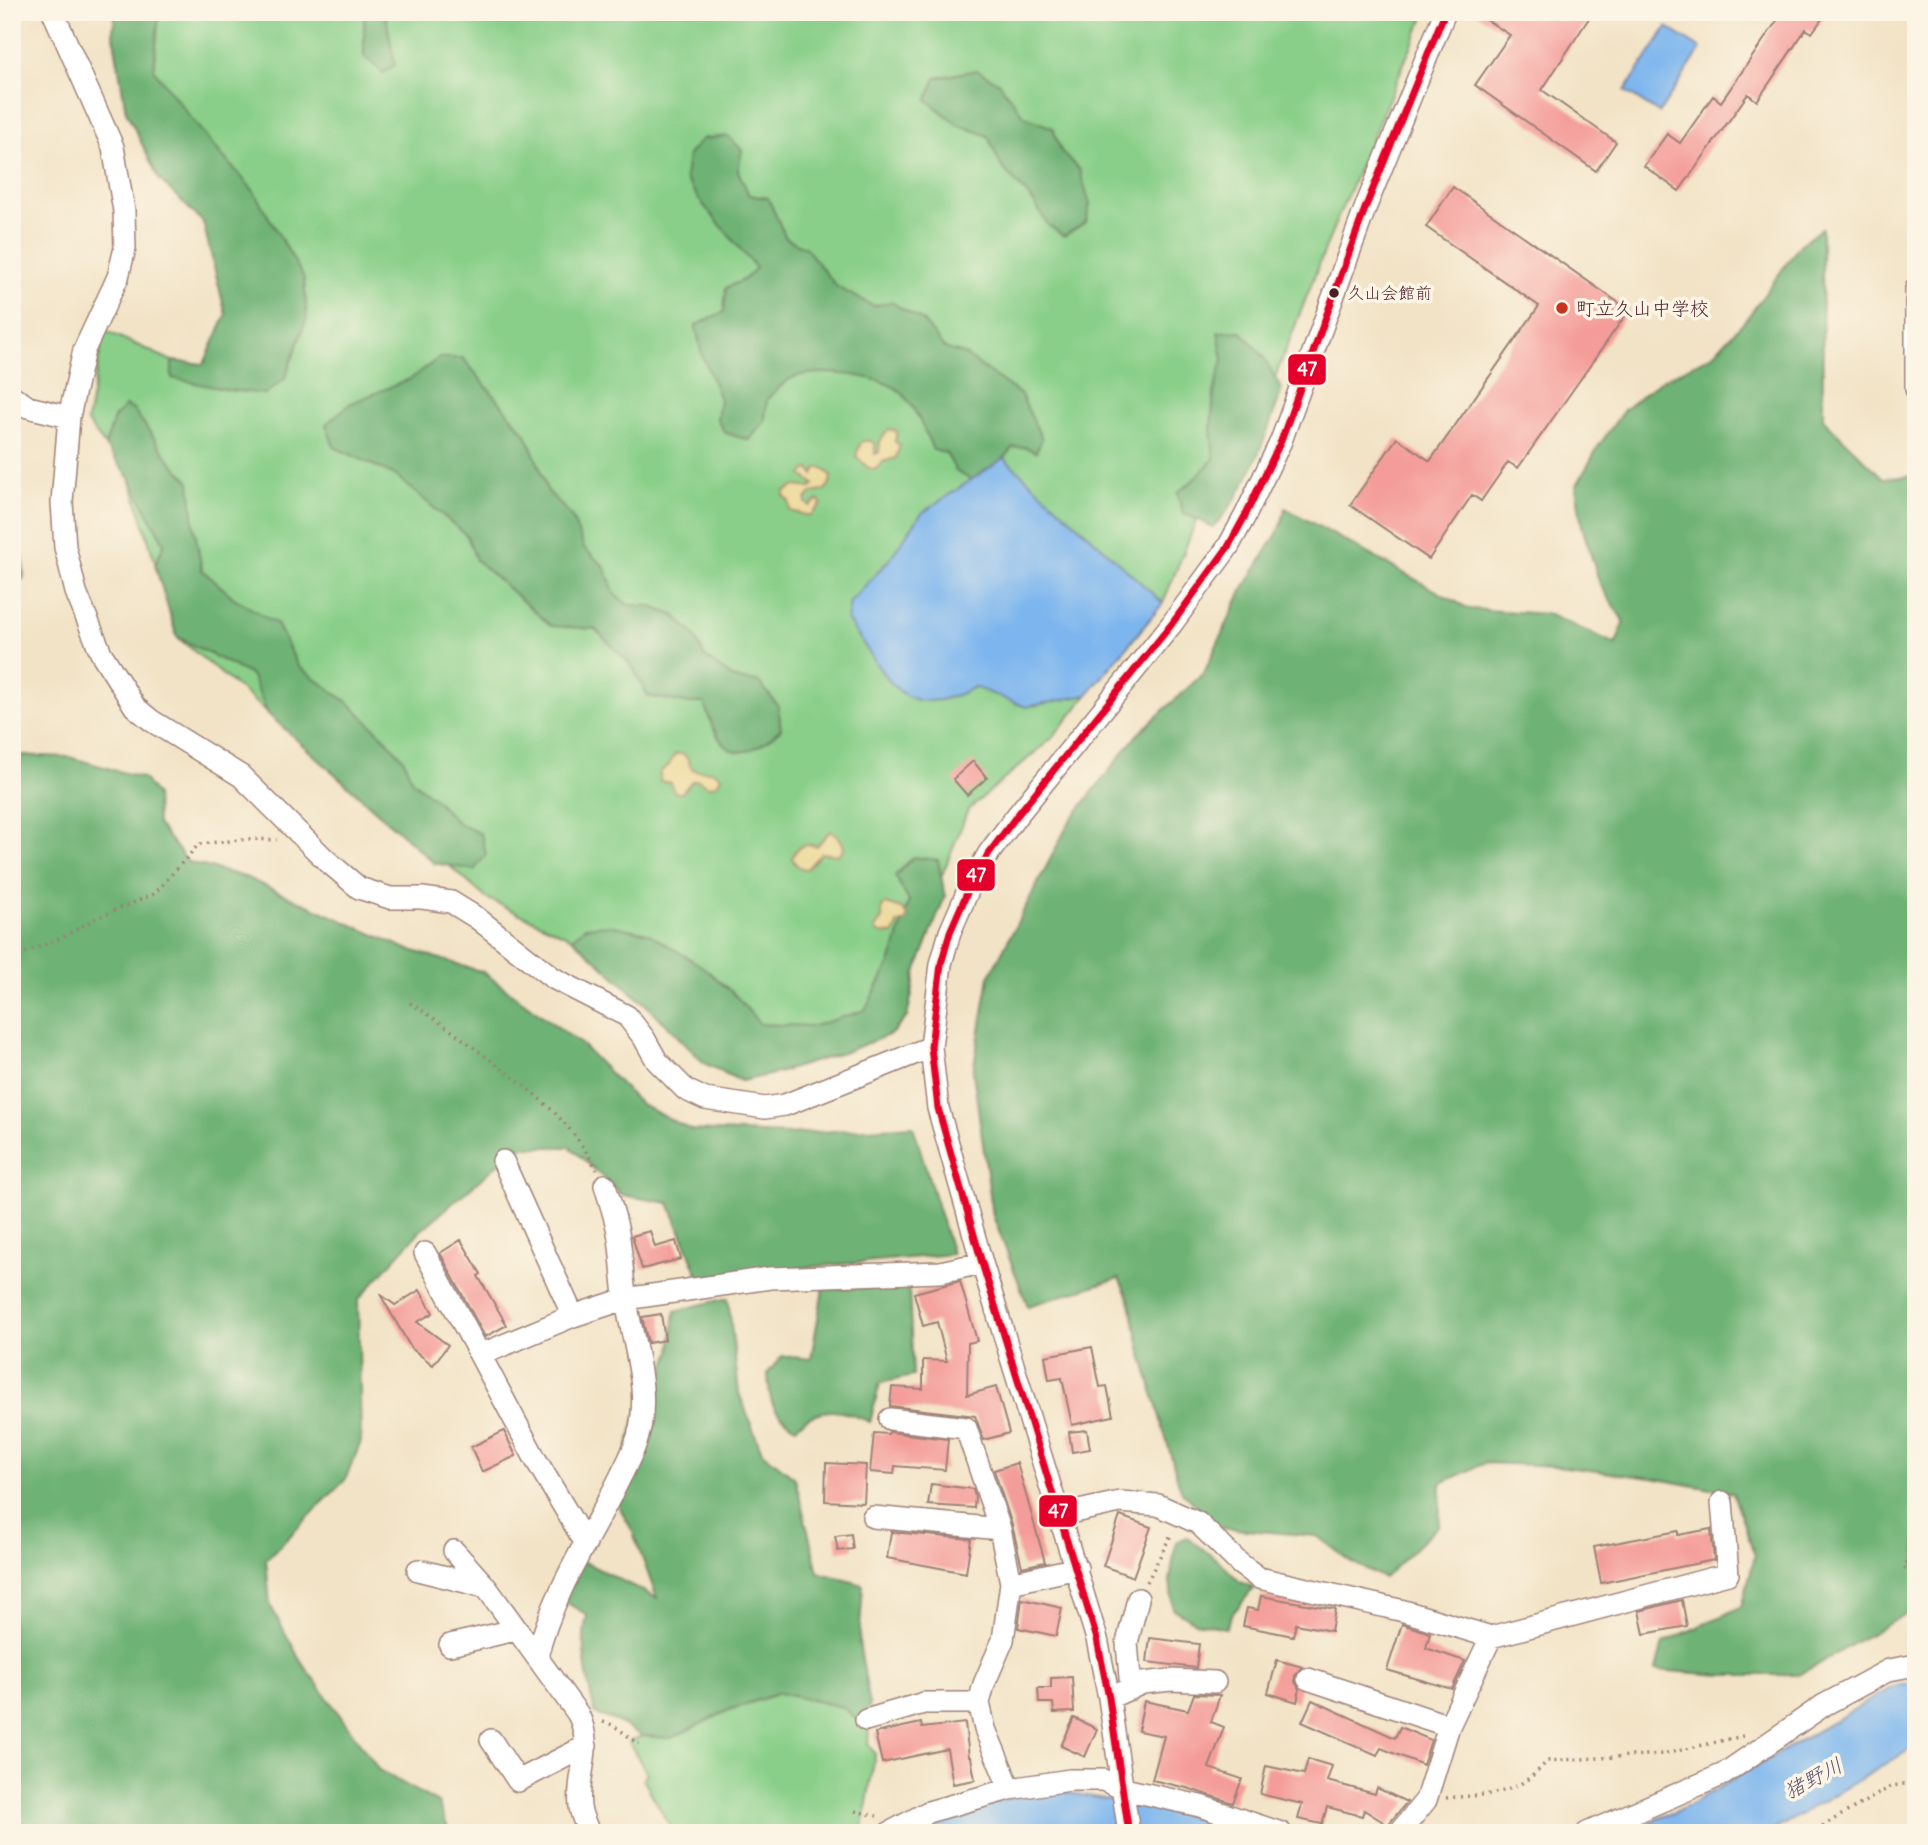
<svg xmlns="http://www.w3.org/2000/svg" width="1928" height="1845" viewBox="0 0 1928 1845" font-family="Delius,'Klee One',sans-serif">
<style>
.green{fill:#89cf89;stroke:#6a775a;stroke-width:2}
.forest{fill:#6eb275;stroke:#5c6850;stroke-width:2}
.sand{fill:#eeda9e;stroke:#9c7c64;stroke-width:2}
.water{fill:#7db6ee;stroke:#646a8c;stroke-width:2}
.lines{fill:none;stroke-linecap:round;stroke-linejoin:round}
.stream{stroke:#7db6ee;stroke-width:6}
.building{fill:#f49c99}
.minor-casing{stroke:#9e8178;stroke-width:24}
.path{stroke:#9e8178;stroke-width:3.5;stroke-dasharray:2 5;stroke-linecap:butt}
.minor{stroke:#fff;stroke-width:21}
.bus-1-casing{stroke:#fcf5e5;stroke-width:12}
.bus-1{stroke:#e4002b;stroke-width:7}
.bus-dot{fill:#4a1f2b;stroke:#fcf5e5;stroke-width:2.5}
.poi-dot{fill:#c8321e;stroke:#fcf5e5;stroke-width:2.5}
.labels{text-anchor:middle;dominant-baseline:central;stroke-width:7;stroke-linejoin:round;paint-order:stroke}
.bus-label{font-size:17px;fill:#4a1f2b;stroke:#fcf5e5;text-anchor:start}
.poi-label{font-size:19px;fill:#4a1f2b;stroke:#fcf5e5;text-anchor:start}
.water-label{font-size:21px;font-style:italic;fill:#5c546f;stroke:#fcf5e5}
.line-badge{stroke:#fcf5e5;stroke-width:2.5}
.badge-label{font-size:19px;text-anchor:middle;font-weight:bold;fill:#fff}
</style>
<rect width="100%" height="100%" fill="#fcf5e5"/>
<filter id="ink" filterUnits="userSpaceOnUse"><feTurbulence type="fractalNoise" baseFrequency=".0143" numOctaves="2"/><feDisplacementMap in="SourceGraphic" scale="14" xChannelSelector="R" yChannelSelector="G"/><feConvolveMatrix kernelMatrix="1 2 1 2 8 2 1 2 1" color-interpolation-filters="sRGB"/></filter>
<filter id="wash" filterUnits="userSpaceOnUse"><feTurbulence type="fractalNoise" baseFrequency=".00686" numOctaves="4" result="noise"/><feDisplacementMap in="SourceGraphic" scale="28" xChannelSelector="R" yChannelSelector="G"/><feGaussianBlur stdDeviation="1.57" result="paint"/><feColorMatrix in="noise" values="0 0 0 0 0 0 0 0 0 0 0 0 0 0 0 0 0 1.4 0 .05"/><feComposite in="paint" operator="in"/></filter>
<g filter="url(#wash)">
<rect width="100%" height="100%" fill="#f2e3c6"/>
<path class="green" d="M115,12h1311l-91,212 -101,258 -37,37 -34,84 -111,135 -84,72 -37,93 -24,114 -16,17 -49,19 -65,20 -36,8 -37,-18 -50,-51 -82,-74 -86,-40 -86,-76 -223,-185 -47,-159 -43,-56 17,-92 68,31 51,6 30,-17 -50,-128 -44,-43 -33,-68 -13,-79z
M779,1693l64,14 15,13 11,6 -1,18 7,10 -13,79h-188l-31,-54 4,-6 -18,-31 13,-6 29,2 58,-28z"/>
<path class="forest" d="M115,12h44l-5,58 52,67 47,53 51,88 3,40 -22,61 -20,15 -37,-4 -56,-12v-17l32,3 22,-49 -23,-93 -44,-43 -33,-68 -13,-79z
M364,12h21l10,53 -12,8 -19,-17z
M977,70l22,13 26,34 28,11 8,23 18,18 11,35 -4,18 -22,14 -16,-11 -15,-24 -32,-35 -13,-30 -31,-12 -30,-24 9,-22z
M728,136l14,14 -4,21 11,24 19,3 18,40 20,10 31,39 36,19 18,-4 32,19 21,27 20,6 57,41 21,44 -6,13 -11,-5 -13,1 -8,10 -33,22 -15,-9 -10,-18 -13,-3c-9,-20 -16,-40 -31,-57 -18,-18 -87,-26 -110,-15 -9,4 -18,15 -25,21l-2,22 -16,19 -24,-7 -8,-14 3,-20 -19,-47 -5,-27 28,-13 2,-24 19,-9 11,-11 -55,-66 -16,-24 3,-23 14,-16z
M1822,228l1,191 60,59 33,-2v1132l-117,67h-77l-66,-5 7,-27 78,-36 14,-51 -22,-63 -81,-15 -95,-12 -72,-3 -44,20 -2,42 -55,53 -33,-16 -34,-26 -97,-8 -39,-37 -40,-140 -12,-52 -10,-21 -91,28 -35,-90 -20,-144 16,-95 81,-156 67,-86 67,-62 37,-80 40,-66 4,-19 184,101 78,5 69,30 8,-22 -24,-38 -18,-58 -6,-39 22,-40 26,-37 36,-29 53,-26 35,-38 52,-72z
M1241,331l22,25 19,34c-17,47 -33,101 -69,137l-30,-14 -6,-20 14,-11 23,-23 -3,-31 3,-36 9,-33 -5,-27z
M439,358h24l63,76 14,34 7,22 25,27 12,31 20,18 11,28 13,11 21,1 25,9 19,18 12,24 30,22 24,3 19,24 3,23c-44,40 -61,25 -77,-26h-20l-36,-7 -16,-30 -37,-37 -44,-3 -75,-66 -9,-24 -72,-61 -61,-28 -8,-23 25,-21 59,-24z
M125,406l9,4 35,49 21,23 4,44 8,44 32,28 43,26 21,42 52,38 33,32 20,22 9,23 25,20 21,22 23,11 5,21 -12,15 -40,-7 -166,-149 -17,-39 -74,-38 -22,-72 9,-21 -34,-66 -25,-32 9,-28z
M12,553l11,6 1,18 -12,16z
M12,755l57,2 74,21 13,17 1,29 31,38 57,15 159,71 79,24 99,73 58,59 51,26 97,4 125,-8 39,128 -253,23 -30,-74 -47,-8 -52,-48h-52l-99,85 -61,68 3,142 -16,38 -79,80 4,45 29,53 80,112 59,33 12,30h-438z
M913,857l25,3 7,36 -29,76 -9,45 -16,17 -49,19 -65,20 -36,8 -37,-18 -50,-51 -82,-74 13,-11 24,-2 39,8 55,34 32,28 25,29 54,2 51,-16 26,-49 18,-60 -14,-25z
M909,1287l4,89 -33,7 -10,39c-29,-13 -48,-18 -74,5 -25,-15 -27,-26 -28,-54l14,-17 29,3 12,-70z
M728,1298l11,95 23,59 33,26 23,94 45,13 -4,57 11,64 -12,14 -15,-13 -64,-14 -50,17 -58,28 -29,-2 -26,-15 -21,-7c-7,-33 -16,-66 -8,-99l-28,-17 25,-36 73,36 -25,-68 -18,-33 24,-88 16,-13 17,-45 4,-40z
M1187,1537l32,24 21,21 14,6 -21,25 -7,15 -31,-6 -22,-13 -3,-28 6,-39z"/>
<path class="sand" d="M889,429l8,2 -2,11 5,3 -4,13 -13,4 -8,8 -8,-3 -11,-11 5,-14 7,-2 7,4v10l4,-2 1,-11z
M821,467l10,8c0,14 -7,17 -20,18l-5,6v4l4,3 8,-6 4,4 -12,12 -20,-5 -1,-10 -5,-5 1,-5 11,-5 15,2 3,-4 -12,-9 4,-5 4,-1 4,6 2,-6z
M675,754h8l4,4 5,11c11,4 23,-3 29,9l-5,7 -8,1 -11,-6 -5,1 -10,12h-6l-4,-5 -1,-5 -11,-2v-9l9,-7z
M830,831c8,4 12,8 14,17l-6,7 -17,-2 -14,16c-9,-1 -12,-4 -15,-11 5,-13 12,-15 25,-12z
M886,904l16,5 6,7 -2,5 -9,3v4l-4,6 -15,-1 -3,-4 7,-10v-12z"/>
<path class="water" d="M1667,27l34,22 -42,64 -34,-22z
M1004,458l159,145 -76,92 -61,12 -52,-20c-77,41 -88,-15 -127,-67l3,-18 38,-41 34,-48z
M1916,1682v64l-147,87h-147l60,-24 211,-122z
M1047,1789l109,19 99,25h-352l36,-17z"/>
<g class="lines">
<path class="stream" d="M12,1828l5,5"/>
</g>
<g id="blocks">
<path class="building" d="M1474,12h119l-51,78 74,52 -20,29 -121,-86 35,-50z
M1783,12h44l-15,21 -6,-4 -49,72 -9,-7 -69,97 -35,-25 23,-32 13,9 33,-47 8,6z
M1453,187l176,123 -111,158 -10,-6 -27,39 -9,-6 -43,64 -79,-54 47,-67 33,23 109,-155 -113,-79z
M973,761l14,17 -20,17 -14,-16z
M650,1231l5,16 21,-6 5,18 -39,10 -10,-33z
M461,1240l20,34 -3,2 29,49 -22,12 -45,-84z
M960,1281l17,60 -9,2 -1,52 29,-8 13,46 -25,7 -9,-24 -85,-10 2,-19 31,2v-29l24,1 -10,-39 -14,4 -9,-33z
M420,1290l13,23 -16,9 31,23 -15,20 -22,-17 -31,-54 15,11z
M661,1314l4,26 -17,3 -6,-26z
M1092,1347l8,40 7,-1 6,30 -41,9 -10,-47 -13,2 -4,-24z
M1087,1430l3,19 -18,3 -3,-20z
M504,1431l12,25 -34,16 -11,-25z
M889,1432l59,7 -3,31 -50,-4 -1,8 -24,-2 4,-39 14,1z
M826,1463l40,2 -2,38 -39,-2z
M1017,1463l28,99 -23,5 -10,-42 -18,-55z
M931,1484l42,5 2,8 -1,11 -46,-3z
M1120,1516l31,11 -18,50 -30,-11z
M1711,1529l3,31 -113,23 -7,-36 84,-16v4z
M891,1532l80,7 -5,34 -79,-15z
M851,1534l2,15 -15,2 -3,-15z
M1261,1596l74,13 -4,22 -35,-7 -3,12 -50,-10 4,-18 11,2z
M1022,1599l40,9 -6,28 -38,-8z
M1682,1600l5,26 -43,8 -5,-23z
M1402,1624l28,9 -4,15 39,13 -13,28 -65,-19z
M1150,1638l49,6 -3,24 -49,-6z
M1277,1660l26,7 -8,9v6l5,7 -3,13 -29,-9z
M1072,1677l2,35 -20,1 -1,-10h-14l-1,-15h13v-10z
M1194,1694l26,1 -9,27 13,5 -15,41 33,11 -9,24 -46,-15 -35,-8 12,-44 -26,-5 6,-30 44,9z
M1312,1700l83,38 5,-11 31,13 -8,25 -42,-17 -4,7 -75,-33z
M1074,1718l23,11 -12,28 -24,-11z
M921,1723l1,5 43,-5 4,34h2l4,23 -22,4 -6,-35 -65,14 -7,-30z
M1308,1759l24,7 -5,15 48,13 2,-6 30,14 -19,23 -24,-15 -2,6 -35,-9 -5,17 -24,-5 4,-15 -42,-10 6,-28 38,8z"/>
</g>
</g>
<g filter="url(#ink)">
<use href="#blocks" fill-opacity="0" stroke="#9e8178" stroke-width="2"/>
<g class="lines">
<defs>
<path id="minor" d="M53,12l60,135 11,64 1,37 -7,29 -34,73 -15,67 -7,85 3,45 11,45 25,61 34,54 17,14 89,55 85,84 33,28 31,10h32l29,4 26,16 76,60 74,38 17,22 13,23 29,29 19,9 60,9 20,-3 146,-58
M1916,289v100
M12,396l16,11 41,10
M503,1161l70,155
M425,1253l55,102
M890,1419l76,9 34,101 11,54 -8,57 -19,44 -5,19 6,26 25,60
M1060,1515l60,-13 38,3 40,18 42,41 19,14 145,33 87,26 237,-63 -6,-72
M873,1517l127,12
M586,1544l-50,-84 -56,-105 93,-39 52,-17 145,-21 170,-6 42,-9
M454,1551l32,36 92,127c17,35 -2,58 2,93 1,8 6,18 9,26
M418,1570l68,17
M1011,1583l66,-15
M450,1645l65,-15
M537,1657c18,-75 67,-139 97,-209 20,-48 0,-99 -8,-147 -4,-23 -4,-47 -8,-69 -3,-16 -9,-32 -13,-47
M1308,1679l141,47
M1131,1689l-4,-46 11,-44
M1109,1698l34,-15 28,-3 44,2
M866,1720l58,-17h55
M491,1740l27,41 68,-35
M889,1833l39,-21 82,-23 60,-9h33l21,9 76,17 81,27
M1129,1833l-20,-135 -12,-59 -115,-376 -44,-155 -7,-61 10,-83 9,-32 20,-46 19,-33 26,-35 156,-193 57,-78 17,-31 36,-75 85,-235 79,-194
M1399,1833l27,-33 23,-74 42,-89
M1587,1833l137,-59 100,-69 65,-35 27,-5"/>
</defs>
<use href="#minor" class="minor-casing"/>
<path class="path" d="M12,958l51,-21 31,-18 60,-25 45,-50 50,-5 28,1
M410,1003c28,17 53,36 79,56 47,36 79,58 108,111
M1916,1552l-7,5 -5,11 12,11
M1147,1582l25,-49
M603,1722l10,3 26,19
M1446,1798c42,-4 71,-1 101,-37l117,-7 79,-18
M855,1811l22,5
M12,1814l18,19
M1810,1833l82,-47 24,-4"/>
<use href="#minor" class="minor"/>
<defs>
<path id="bus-1" d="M1129,1833l-20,-135 -12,-59 -115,-376 -44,-155 -7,-61 10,-83 9,-32 20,-46 19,-33 26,-35 156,-193 57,-78 17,-31 36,-75 85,-235 79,-194"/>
</defs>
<use href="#bus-1" class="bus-1-casing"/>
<use href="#bus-1" class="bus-1"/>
</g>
</g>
<circle class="bus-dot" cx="1334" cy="293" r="6"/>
<circle class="poi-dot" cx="1562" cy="308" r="7"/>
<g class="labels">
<g class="bus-label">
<text x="1347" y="293">久山会館前</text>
</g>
<g class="poi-label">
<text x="1576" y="308">町立久山中学校</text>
</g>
<g class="water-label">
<text transform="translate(1813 1778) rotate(-28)">猪野川</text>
</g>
</g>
<g class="line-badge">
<rect x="1287" y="353" width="40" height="33" rx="7" fill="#e4002b"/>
<rect x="956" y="858" width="40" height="34" rx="7" fill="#e4002b"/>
<rect x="1038" y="1494" width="40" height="34" rx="7" fill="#e4002b"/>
</g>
<g class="badge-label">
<text x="1307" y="376">47</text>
<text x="976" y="882">47</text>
<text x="1058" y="1518">47</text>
</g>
<rect width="1928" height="1845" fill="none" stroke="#fcf5e5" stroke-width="42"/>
</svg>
